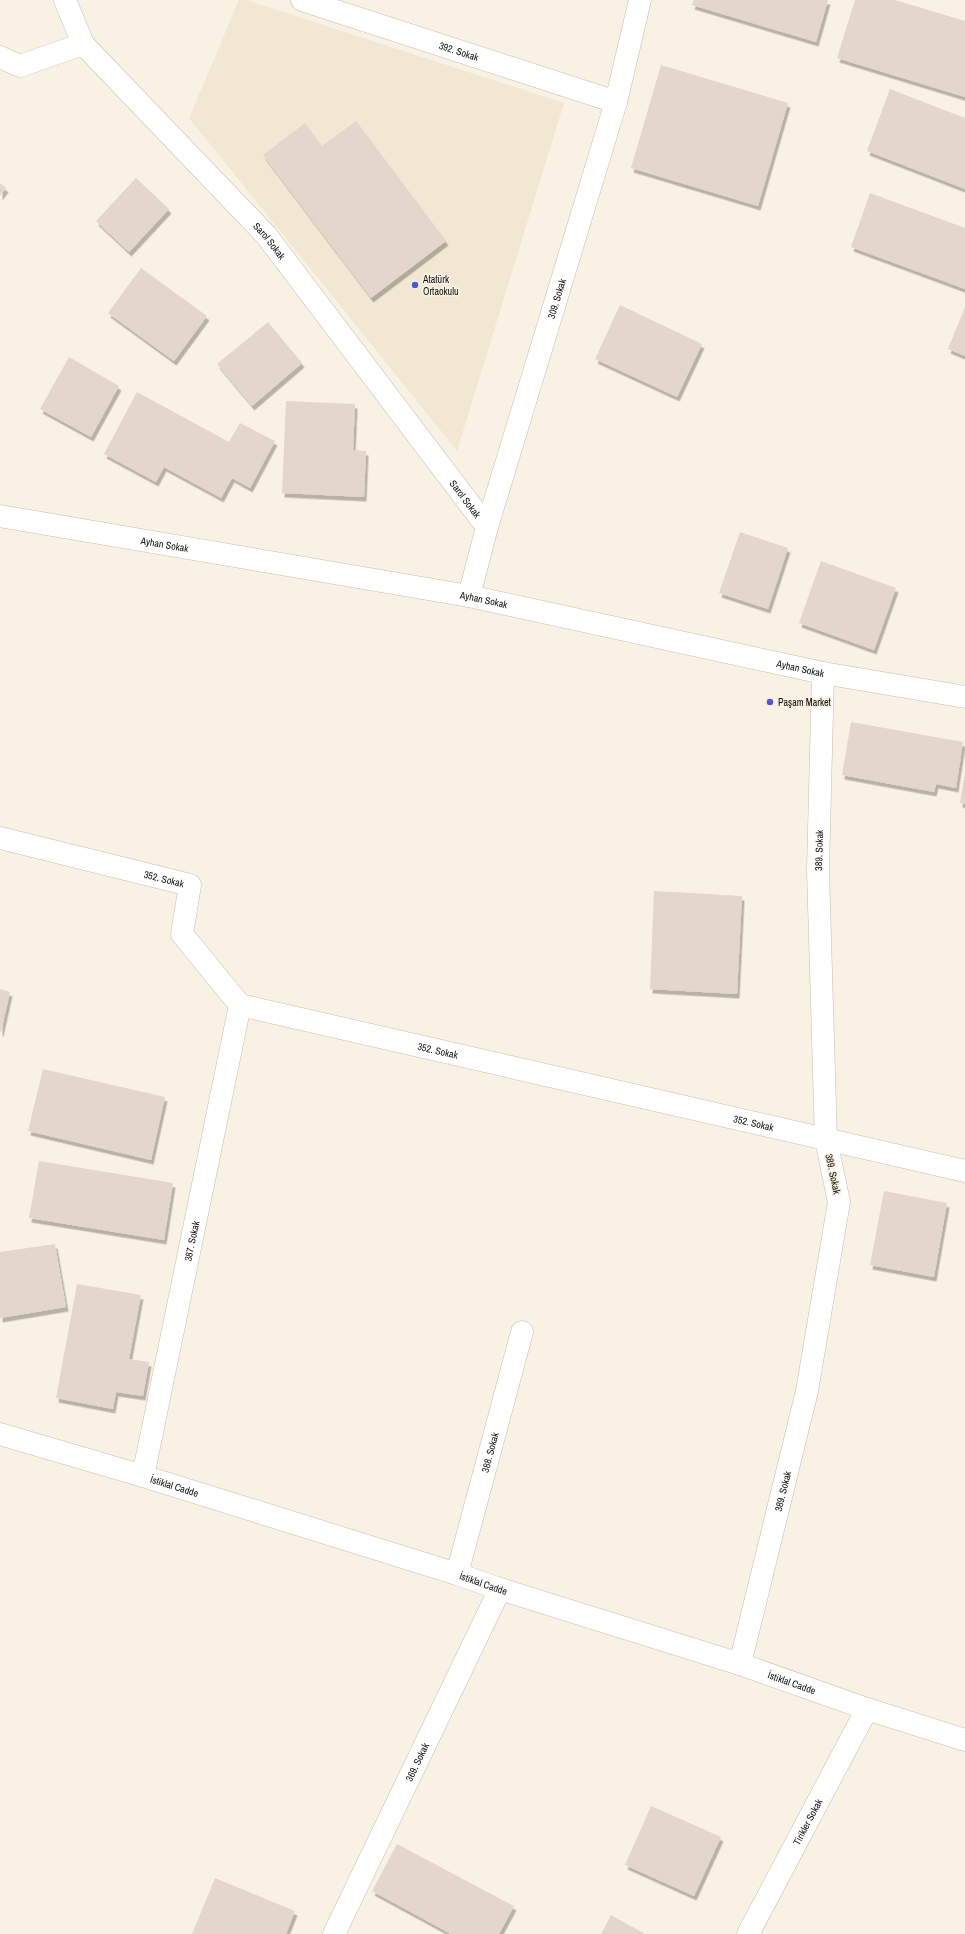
<svg xmlns="http://www.w3.org/2000/svg" width="965" height="1934" viewBox="0 0 965 1934" font-family="'Archivo Narrow',sans-serif">
<style>
.built{fill:#f2e7d2}
.building{fill:#e4d5cd;filter:url(#shadow)}
.lines{fill:none;stroke-linecap:round;stroke-linejoin:round}
.minor-casing{stroke:#c4bdaf;stroke-width:23}
.minor{stroke:#fff;stroke-width:22}
.poi-dot{fill:#5256cd;stroke:#f9f2e4;stroke-width:1.5}
.labels{text-anchor:middle;dominant-baseline:central;stroke-width:3.5;stroke-linejoin:round;paint-order:stroke}
.street-label{font-size:10px;fill:#110f0a;stroke:#f9f2e4}
.poi-label{font-size:10px;fill:#110f0a;stroke:#f9f2e4;text-anchor:start}
</style>
<defs>
<filter id="shadow"><feDropShadow dx="2.5" dy="4.5" stdDeviation="0" flood-color="#0004"/></filter>
</defs>
<rect width="100%" height="100%" fill="#f9f2e4"/>
<path class="built" d="M239,0h7l318,103 -107,348 -268,-333z"/>
<path class="building" d="M694,0h134l-12,42 -124,-37z
M855,0h40l70,21v76l-128,-39z
M661,65l127,38 -30,103 -127,-38z
M890,89l75,29v71l-98,-38z
M356,121l90,120 -75,57 -108,-143 42,-32 17,23z
M136,178l33,31 -40,43 -33,-31z
M0,183l6,5 -6,8z
M870,193l95,35v61l-114,-42z
M141,268l66,48 -33,45 -66,-48z
M620,305l82,39 -25,53 -82,-38z
M965,307v49l-17,-7z
M268,322l34,41 -50,43 -35,-42z
M69,357l50,29 -28,51 -51,-28z
M137,392l92,50 11,-19 35,18 -25,47 -18,-10 -11,20 -57,-31 -8,15 -52,-28z
M286,401l69,3 -2,46 13,1 -2,46 -82,-4z
M740,532l48,16 -20,61 -49,-16z
M821,561l75,27 -22,62 -75,-27z
M851,722l112,20 -7,46 -20,-4 -2,8 -92,-17z
M964,777h1v27l-5,-1z
M654,891l88,5 -5,98 -87,-5z
M0,989l10,3 -9,40h-1z
M43,1069l122,28 -14,63 -123,-29z
M39,1161l134,22 -9,57 -135,-22z
M884,1191l63,12 -13,74 -64,-12z
M55,1244l11,63 -66,11v-66z
M77,1284l64,11 -12,64 20,3 -6,34 -27,-4 -3,17 -57,-11z
M651,1806l70,31 -27,59 -69,-31z
M397,1844l117,62 -15,28h-48l-79,-43z
M215,1878l80,33 -9,23h-94z
M611,1915l34,19h-44z"/>
<g class="lines">
<defs>
<g id="minor">
<path d="M65,0l18,44"/>
<path id="s1" d="M302,0l314,102"/>
<path id="s2" d="M0,57l20,9 63,-22 183,191 221,292"/>
<path id="s3" d="M0,516l469,80 354,77 142,24"/>
<path id="s4" d="M469,596l18,-69 129,-425 24,-102"/>
<path id="s5" d="M0,838l190,47 -8,49 58,71 725,166"/>
<path id="s6" d="M0,1434l143,42 314,98 43,15 240,75 127,45 98,31"/>
<path id="s7" d="M143,1476l97,-471"/>
<path id="s8" d="M457,1574l65,-242"/>
<path id="s9" d="M740,1664l67,-273 32,-189 -13,-62 -8,-270 5,-197"/>
<path id="s10" d="M334,1934l166,-345"/>
<path id="s11" d="M748,1934l119,-225"/>
</g>
</defs>
<use href="#minor" class="minor-casing"/>
<use href="#minor" class="minor"/>
</g>
<g class="poi-dot">
<circle cx="415" cy="285" r="4"/>
<circle cx="770" cy="702" r="4"/>
</g>
<g class="labels">
<g class="street-label">
<text stroke="none"><textPath href="#s1" startOffset="165">392. Sokak</textPath></text>
<text stroke="none"><textPath href="#s2" startOffset="360">Sarol Sokak</textPath></text>
<text stroke="none"><textPath href="#s4" startOffset="310">309. Sokak</textPath></text>
<text stroke="none"><textPath href="#s2" startOffset="684">Sarol Sokak</textPath></text>
<text stroke="none"><textPath href="#s3" startOffset="167">Ayhan Sokak</textPath></text>
<text stroke="none"><textPath href="#s3" startOffset="491">Ayhan Sokak</textPath></text>
<text stroke="none"><textPath href="#s3" startOffset="815">Ayhan Sokak</textPath></text>
<text stroke="none"><textPath href="#s9" startOffset="826">389. Sokak</textPath></text>
<text stroke="none"><textPath href="#s5" startOffset="169">352. Sokak</textPath></text>
<text stroke="none"><textPath href="#s5" startOffset="540">352. Sokak</textPath></text>
<text stroke="none"><textPath href="#s5" startOffset="864">352. Sokak</textPath></text>
<text transform="translate(833 1174) rotate(78)">389. Sokak</text>
<text stroke="none"><textPath href="#s7" startOffset="240">387. Sokak</textPath></text>
<text stroke="none"><textPath href="#s8" startOffset="126">388. Sokak</textPath></text>
<text stroke="none"><textPath href="#s6" startOffset="182">İstiklal Cadde</textPath></text>
<text stroke="none"><textPath href="#s9" startOffset="178">389. Sokak</textPath></text>
<text stroke="none"><textPath href="#s6" startOffset="506">İstiklal Cadde</textPath></text>
<text stroke="none"><textPath href="#s6" startOffset="830">İstiklal Cadde</textPath></text>
<text stroke="none"><textPath href="#s10" startOffset="191">369. Sokak</textPath></text>
<text stroke="none"><textPath href="#s11" startOffset="127">Tirikler Sokak</textPath></text>
</g>
<g class="poi-label">
<text x="423" y="279">Atatürk<tspan x="423" dy="12">Ortaokulu</tspan></text>
<text x="778" y="702">Paşam Market</text>
</g>
</g>
</svg>
